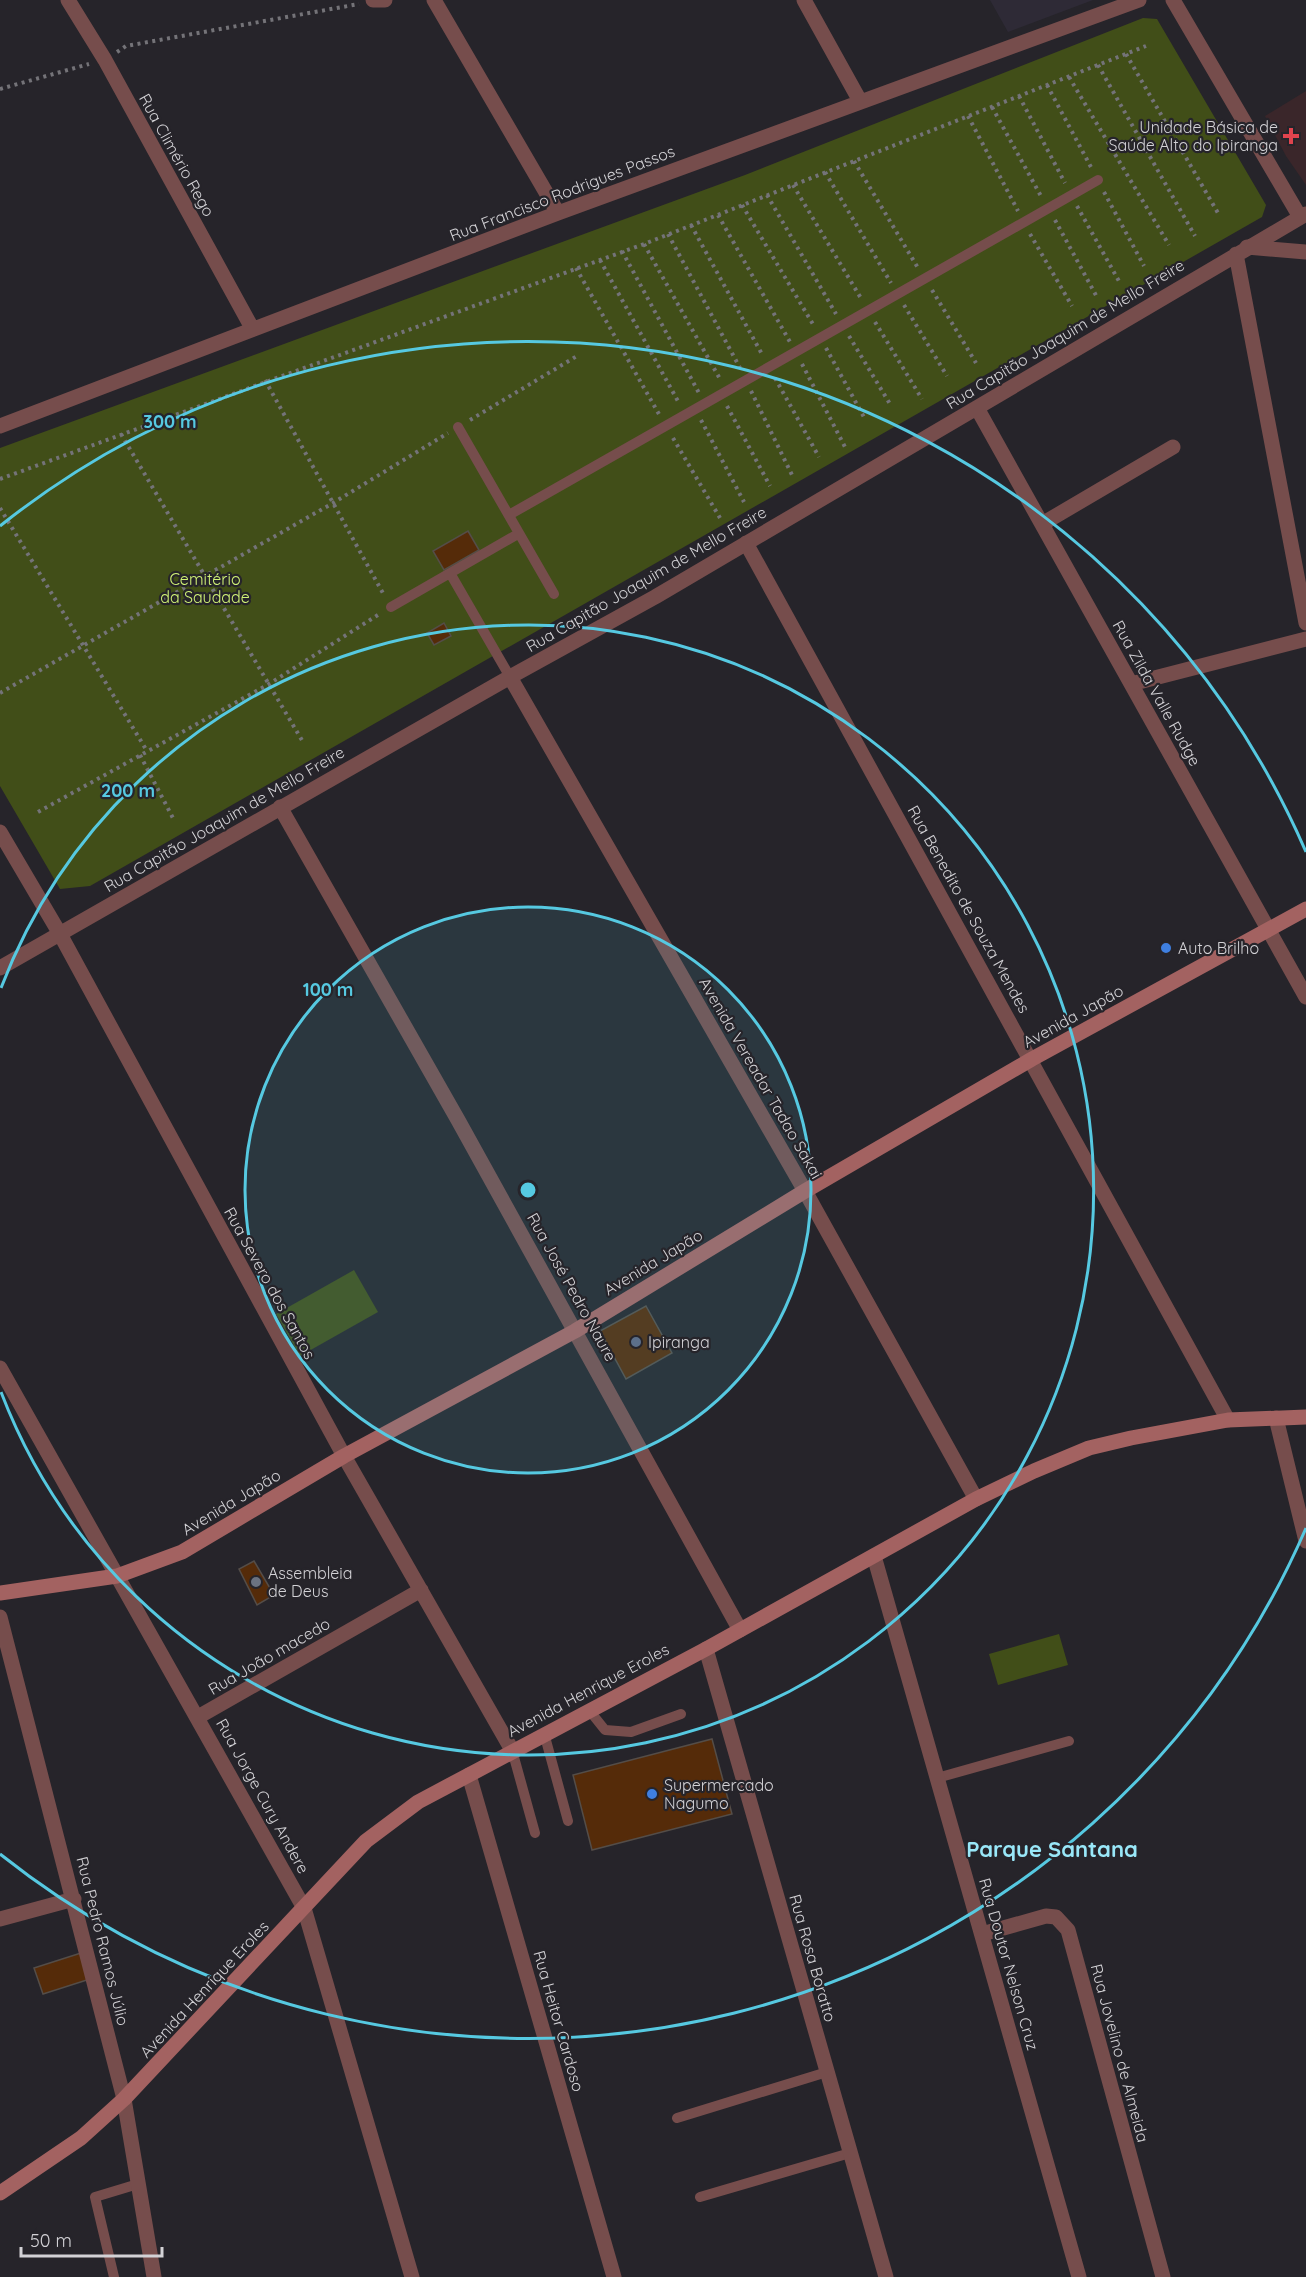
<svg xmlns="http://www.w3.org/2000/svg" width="1306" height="2277" viewBox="0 0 1306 2277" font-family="Quicksand,sans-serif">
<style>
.built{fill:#2e2a36}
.medical{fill:#3a262a}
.green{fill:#414e18}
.building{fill:#552b09;stroke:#544d48;stroke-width:1.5}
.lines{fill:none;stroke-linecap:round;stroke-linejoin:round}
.path{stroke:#747378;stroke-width:4;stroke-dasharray:3 4.5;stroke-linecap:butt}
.service{stroke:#764d4c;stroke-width:10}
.minor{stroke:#764d4c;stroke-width:15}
.secondary{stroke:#a36261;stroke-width:15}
.ring{fill:none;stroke:#56c9e1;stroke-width:3}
.health-dot{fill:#e0444e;stroke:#26242a;stroke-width:2}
.shop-dot{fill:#3f7fe0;stroke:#26242a;stroke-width:2}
.service-dot{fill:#5c6f8a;stroke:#26242a;stroke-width:2}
.worship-dot{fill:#6b7280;stroke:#26242a;stroke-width:2}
.labels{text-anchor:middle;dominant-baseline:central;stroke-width:4.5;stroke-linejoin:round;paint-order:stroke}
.poi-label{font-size:16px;fill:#d3d2d6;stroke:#26242a;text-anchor:start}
.street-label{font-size:16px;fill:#d3d2d6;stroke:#26242a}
.park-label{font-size:16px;fill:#d2f477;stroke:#26242a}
.district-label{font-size:22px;font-weight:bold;fill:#99e7f8;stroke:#26242a}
.centre{fill:#56c9e1;stroke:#26242a;stroke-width:3}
.ring-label{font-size:18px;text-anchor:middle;font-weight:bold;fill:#56c9e1;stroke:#26242a;stroke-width:4.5;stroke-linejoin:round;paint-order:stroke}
</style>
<rect width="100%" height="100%" fill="#26242a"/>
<path class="built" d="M990,0h103l-85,32z"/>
<path class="medical" d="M1306,91v94l-20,-29 -21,-40z"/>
<path class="green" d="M1143,18l14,1 109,186 -4,12 -1172,669 -30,3 -60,-103v-338l745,-273z
M354,1270l24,42 -78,44 -24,-42z
M1059,1634l9,31 -70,20 -9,-31z"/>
<path class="building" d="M468,531l11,19 -35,20 -11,-19z
M444,623l7,13 -17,9 -7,-12z
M646,1306l26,47 -46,26 -26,-48z
M254,1561l20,34 -17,10 -18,-36z
M712,1739l20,75 -140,36 -19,-75z
M81,1953l9,26 -47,15 -9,-26z"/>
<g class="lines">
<path class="path" d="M117,52l9,-6 233,-42
M1126,54l92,159
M1098,65l97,171
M1069,77l100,168
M1047,85l45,84
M0,89l89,-25
M1019,96l46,87
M992,107l50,91
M968,116l50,95
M854,161l64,107
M825,172l66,111
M793,185l69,115
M1104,192l40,74
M767,195l69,119
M742,205l72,121
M1077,206l43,77
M718,215l72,127
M1055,220l43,79
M691,225l72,131
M668,234l72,134
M1030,234l42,72
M644,244l76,135
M622,251l77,142
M600,260l79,143
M576,268l84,148
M932,290l44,73
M904,305l43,71
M875,322l47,77
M849,336l41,68
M826,348l39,71
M802,364l43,83
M775,378l44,79
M265,380l119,215
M751,391l42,86
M727,406l43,80
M470,420l107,-64
M701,420l43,82
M121,434l182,308
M673,438l47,80
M0,479l644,-235 502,-198
M0,508l147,243
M0,693l333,-190 115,-70
M140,755l34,65
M38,812l231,-128 112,-71"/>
<path class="service" d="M458,427l96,167
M509,515l589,-335
M450,573l60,104
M391,607l127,-73
M589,1710l16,20 26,2 50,-18
M544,1733l24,88
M512,1750l23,83
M937,1778l132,-37
M677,2118l150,-46
M700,2197l150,-44
M114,2277l-19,-80 43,-13"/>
<path class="minor" d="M68,0l37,60 147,268
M373,0h12
M434,0l124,213
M804,0l56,101
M1173,0l127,217
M1247,247l59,5
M1236,254l70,369
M977,408l329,589
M0,426l558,-213 581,-213
M1042,524l131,-77
M746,543l482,877
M510,677l295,514 171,308
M1131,684l175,-45
M280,807l178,313 282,510
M0,832l60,102 284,522 168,294
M0,968l510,-291 145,-80 651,-383
M0,1368l304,540 108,369
M1276,1418l30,123
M874,1556l205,721
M0,1617l124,482 30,178
M706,1649l180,628
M198,1717l223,-127
M469,1775l145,502
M0,1919l74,-20
M982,1934l64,-18 10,1 12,13 95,347"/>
<path class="secondary" d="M0,1593l117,-17 65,-24 162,-96 231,-125 230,-140 227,-132 274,-150
M0,2193l81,-55 43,-39 242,-258 52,-39 288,-153 270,-150 58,-28 55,-23 42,-10 97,-18 78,-3"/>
</g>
<circle cx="528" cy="1190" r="283" fill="#56c9e1" fill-opacity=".12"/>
<g class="ring">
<circle cx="528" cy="1190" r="283"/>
<path d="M1 988A565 565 0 1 1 1 1392"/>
<path d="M1306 1528A848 848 0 0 1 0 1854M0 526A848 848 0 0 1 1306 852"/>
</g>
<path class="health-dot" d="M1288 127h6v6h6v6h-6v6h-6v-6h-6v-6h6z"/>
<g class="shop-dot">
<circle cx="1166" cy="948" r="6"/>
<circle cx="652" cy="1794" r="6"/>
</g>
<circle class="service-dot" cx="636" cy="1342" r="6"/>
<circle class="worship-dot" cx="256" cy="1582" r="6"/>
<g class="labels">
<g class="poi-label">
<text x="1278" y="127" text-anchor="end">Unidade Básica de<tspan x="1278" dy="18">Saúde Alto do Ipiranga</tspan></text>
<text x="1178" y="948">Auto Brilho</text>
<text x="648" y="1342">Ipiranga</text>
<text x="268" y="1573">Assembleia<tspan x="268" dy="18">de Deus</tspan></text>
<text x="664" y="1785">Supermercado<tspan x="664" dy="18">Nagumo</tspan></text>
</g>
<g class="street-label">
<text transform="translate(177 155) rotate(61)">Rua Climério Rego</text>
<text transform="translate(562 193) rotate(-21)">Rua Francisco Rodrigues Passos</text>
<text transform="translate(1065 334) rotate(-31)">Rua Capitão Joaquim de Mello Freire</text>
<text transform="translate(646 579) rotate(-30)">Rua Capitão Joaquim de Mello Freire</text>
<text transform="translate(1157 693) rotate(61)">Rua Zilda Valle Rudge</text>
<text transform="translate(224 819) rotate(-30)">Rua Capitão Joaquim de Mello Freire</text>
<text transform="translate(969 909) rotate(61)">Rua Benedito de Souza Mendes</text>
<text transform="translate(1073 1016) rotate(-29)">Avenida Japão</text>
<text transform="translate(761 1078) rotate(60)">Avenida Vereador Tadao Sakai</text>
<text transform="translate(653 1262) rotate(-31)">Avenida Japão</text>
<text transform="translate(270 1283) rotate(61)">Rua Severo dos Santos</text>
<text transform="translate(572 1287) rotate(61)">Rua José Pedro Naure</text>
<text transform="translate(231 1502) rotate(-31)">Avenida Japão</text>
<text transform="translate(269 1656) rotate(-30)">Rua João macedo</text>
<text transform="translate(588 1690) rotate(-28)">Avenida Henrique Eroles</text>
<text transform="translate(263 1796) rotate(61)">Rua Jorge Cury Andere</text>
<text transform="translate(103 1941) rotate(76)">Rua Pedro Ramos Júlio</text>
<text transform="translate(813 1958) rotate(74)">Rua Rosa Boratto</text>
<text transform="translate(1009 1964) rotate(74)">Rua Doutor Nelson Cruz</text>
<text transform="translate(204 1989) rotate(-47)">Avenida Henrique Eroles</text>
<text transform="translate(559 2021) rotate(74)">Rua Heitor Cardoso</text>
<text transform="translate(1120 2053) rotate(75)">Rua Jovelino de Almeida</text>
</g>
<g class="park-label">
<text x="205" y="579">Cemitério<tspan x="205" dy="18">da Saudade</tspan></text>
</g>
<g class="district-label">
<text x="1052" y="1849">Parque Santana</text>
</g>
</g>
<circle cx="528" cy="1190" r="9" class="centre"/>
<g class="ring-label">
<text x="170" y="428">300 m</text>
<text x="128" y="797">200 m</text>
<text x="328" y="996">100 m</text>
</g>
<path d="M21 2247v9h141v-9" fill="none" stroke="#d3d2d6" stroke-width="3"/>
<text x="30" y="2247" font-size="18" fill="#d3d2d6" stroke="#26242a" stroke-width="4.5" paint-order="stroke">50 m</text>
</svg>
